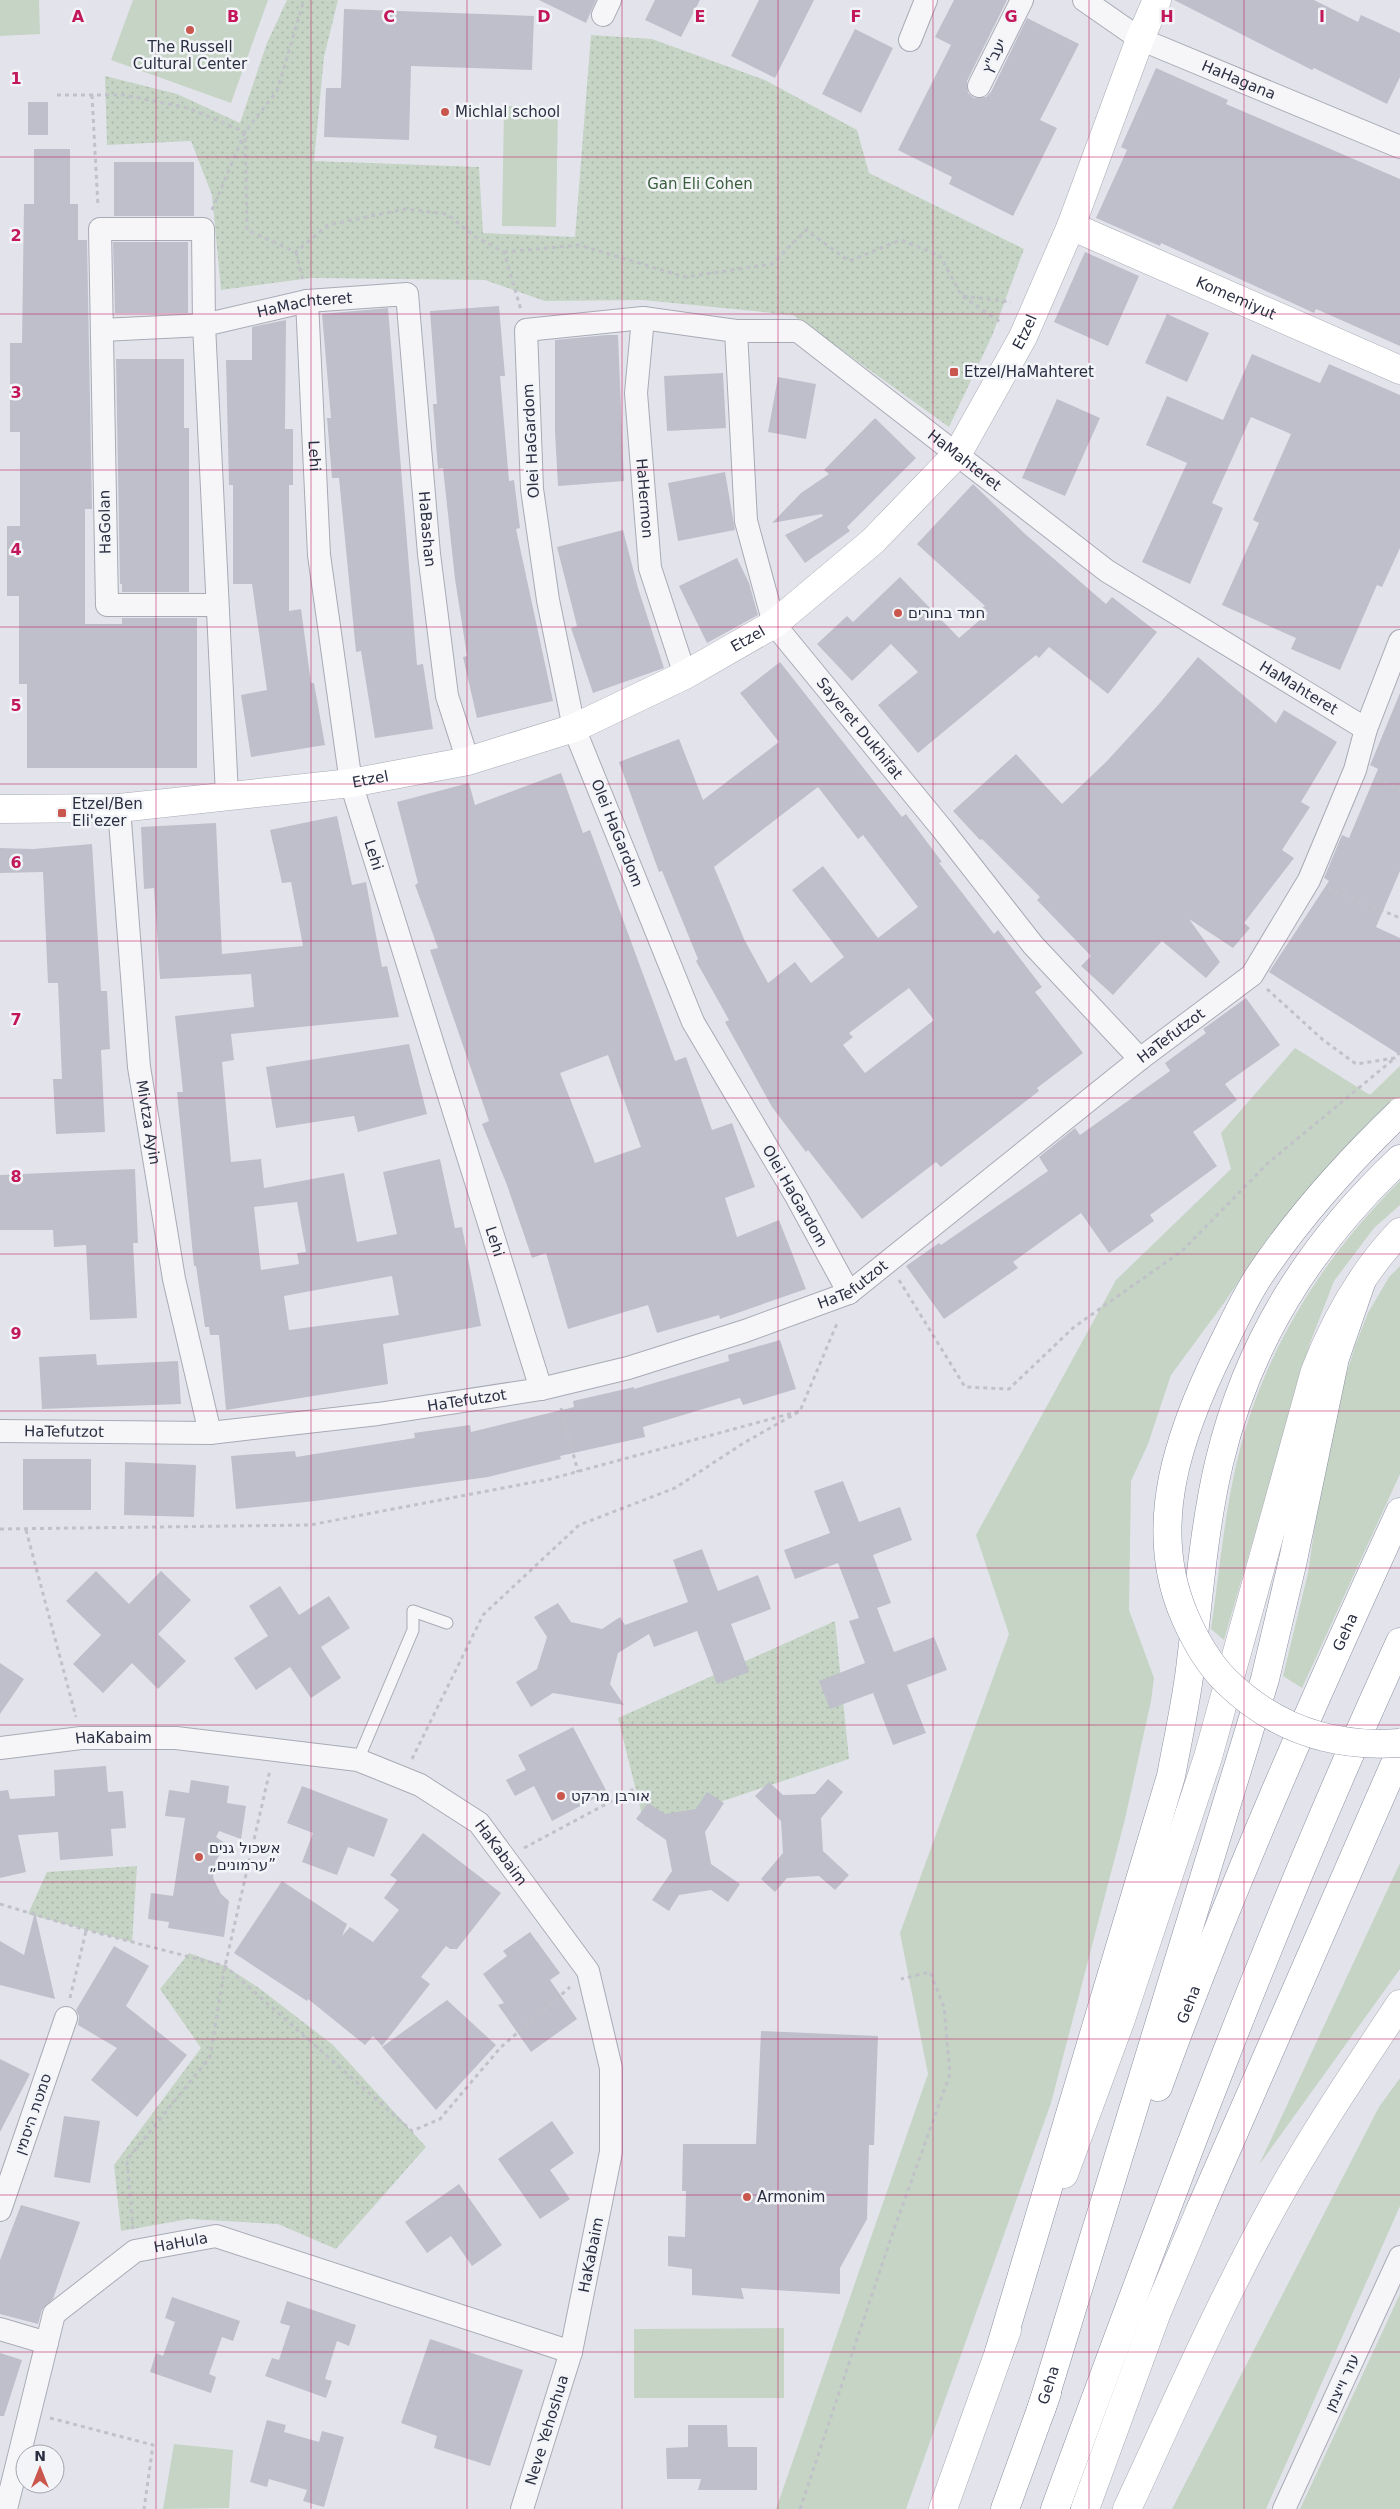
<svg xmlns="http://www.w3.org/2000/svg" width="1400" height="2509" viewBox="0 0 1400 2509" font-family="'DejaVu Sans','Noto Sans Hebrew',sans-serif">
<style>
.green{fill:#c5d4c5}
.park{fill:url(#park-dots)}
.building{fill:#bebfca;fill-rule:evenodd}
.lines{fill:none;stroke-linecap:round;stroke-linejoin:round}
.lane-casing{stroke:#a8aab5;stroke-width:13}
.street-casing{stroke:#a8aab5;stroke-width:24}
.secondary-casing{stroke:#a8aab5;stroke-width:29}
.highway-casing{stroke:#8b8fa1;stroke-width:29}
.path{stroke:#c1c2c9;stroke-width:3;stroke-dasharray:4 4;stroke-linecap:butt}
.lane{stroke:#f6f6f9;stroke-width:11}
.street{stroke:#f6f6f9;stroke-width:22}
.secondary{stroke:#fff;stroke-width:28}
.highway{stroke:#fff;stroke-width:28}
.highway-bridge-casing{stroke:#8b8fa1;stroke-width:29;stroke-linecap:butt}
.highway-bridge{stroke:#fff;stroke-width:28}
.grid{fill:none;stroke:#c2185b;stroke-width:1;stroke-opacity:0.55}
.poi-dot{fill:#ca574e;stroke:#f3f4f8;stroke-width:2}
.labels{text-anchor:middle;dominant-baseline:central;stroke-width:5;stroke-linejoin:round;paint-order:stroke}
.poi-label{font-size:15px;fill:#2b2f42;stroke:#f3f4f8;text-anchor:start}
.street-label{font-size:15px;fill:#2b2f42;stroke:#f3f4f8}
.park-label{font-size:15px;fill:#395e3b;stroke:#f3f4f8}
.grid-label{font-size:16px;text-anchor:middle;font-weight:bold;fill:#c2185b;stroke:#f3f4f8;stroke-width:5;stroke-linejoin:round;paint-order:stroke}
</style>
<defs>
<pattern id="park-dots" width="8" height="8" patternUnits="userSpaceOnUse" patternTransform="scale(1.25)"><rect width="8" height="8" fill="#c5d4c5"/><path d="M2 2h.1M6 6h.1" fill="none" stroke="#a9b6aa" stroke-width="1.8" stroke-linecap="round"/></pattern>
</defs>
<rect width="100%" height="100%" fill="#e3e4eb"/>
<path class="green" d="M0,0h39l1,34 -40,2z
M133,0h135l-37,103 -120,-43z
M504,106l54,1 -2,120 -54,-1z
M1295,1048l75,47 30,-29v38l-130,131 -46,68 -53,72 -23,69 -17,37 -2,129 25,68 -3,23 -26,118 -74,284 -145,406h-130l152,-435 -28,-141 109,-299 -33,-99 140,-255 115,-111 -10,-36z
M1400,1181v24l-26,23 -40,53 -24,62 -86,297 -13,-11c9,-61 14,-124 30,-184 27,-101 85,-191 159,-264z
M1400,1266v208l-98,214 -19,-12 25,-103 18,-123 13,-52 16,-52 13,-33 21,-36z
M1400,1863v106l-141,196z
M1400,2078v128l-134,303h-94l207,-402z
M1400,2294v215h-100z
M784,2328v70h-150v-69z
M174,2444l59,6 -4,58 -66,1z"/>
<path class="park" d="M287,0h51l-14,57 -10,104 165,6 4,66 92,4 16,-202 61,4 113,41 92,50 12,43 155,76 -32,87 -43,91 -156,-112 -150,-15 -98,1 -60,-21 -174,-2 -90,12 -9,-95 -21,-54 -84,4 -2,-69 72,18 63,29 27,-80z
M835,1621l14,138 -204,68 -27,-109z
M137,1866l-5,76 -104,-28 19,-42z
M189,1953l36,13 34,22 74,57 93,102 -90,102 -58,-25 -89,-5 -68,12 -7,-66 87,-117 -41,-59z"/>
<path class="building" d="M539,0h57l-10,23z
M655,0h45l-19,37 -36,-17z
M759,0h55l-39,78 -44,-22z
M954,0h53l-40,81 1,12 6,5 12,-1 5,-5 36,-74 52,26 -39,76 17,8 -44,88 -64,-32 3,-7 -54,-27 53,-105 -16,-8z
M1174,0h140l44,22 3,-7 39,18v44l-13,27 -73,-36 -2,2z
M344,9l190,7 -2,54 -121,-4 -2,74 -85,-3 2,-49h15z
M855,29l38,19 -32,65 -39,-19z
M1156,68l72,32 -2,4 174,75v167l-84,-37 -2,4 -153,-70 -1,3 -64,-28 31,-68 -6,-3z
M28,102h20v33h-20z
M34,149h36v55h8v36h9l5,269h-7v115h37v-6h75v150h-170v-84h-8v-88h-12v-70h13v-94h-10v-89h12l2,-139h10z
M114,162h80v54h-80z
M113,242h75v71h-73z
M1085,252l54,24 -31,70 -54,-24z
M499,306l6,70h-5l9,105 5,-1 6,48 -4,1 37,172 -76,17 -14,-61 4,-1 -12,-77 -12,-111 -5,1 -5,-65h4l-7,-93z
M388,308l29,357 6,-1 10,65 -58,9 -14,-87 -5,1 -17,-174h-7l-5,-60h4l-9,-104z
M1167,314l42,19 -22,49 -42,-19z
M286,320l-1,109h8v56h-4v126l12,-2 10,74h3l11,62 -74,12 -10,-62 26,-5 -15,-106h-19v-99h-4l-3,-125h26v-33z
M606,335h12l6,146 -66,5 -3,-54v-92z
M1252,354l68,29 9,-19 71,31v153l-18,39 -5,-2 -37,85 -49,-21 5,-11 -74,-33 37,-82 -6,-3 38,-86 -40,-17 -39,86 11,5 -33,76 -48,-22 45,-99 -41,-18 21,-49 56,24z
M116,359h68v69h5v164h-67v-8h-2z
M723,373l3,55 -59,3 -3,-55z
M778,377l38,7 -10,55 -38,-7z
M1057,399l43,19 -35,78 -43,-18z
M875,418l41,40 -69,69 3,4 -45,32 -20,-28 38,-19 -1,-2 -50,9 29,-30 28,-19 -5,-4z
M725,472l10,58 -57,11 -10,-58z
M973,484l51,49 82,71 6,-7 45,35 -49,62 -59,-47 -10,11 -3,-3 -118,98 -40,-48 40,-33 -27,-28 -39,37 -35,-37 30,-28 6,6 47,-45 59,61 29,-25 -6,-5 3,-2 -68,-62z
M623,530l15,58 26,80 -71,25 -22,-65 6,-2 -20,-79z
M737,558l12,25 9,32 -51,28 -28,-57z
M1198,657l78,66 8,-13 53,32 -36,60 9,5 -28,43 12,8 -50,65 6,5 -17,20 -44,-29 31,43 -14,16 -44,-37 -49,54 -32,-29 10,-10 -54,-56 3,-3 -58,-58 -2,1 -27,-29 63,-57 46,50 45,-43 52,-57z
M780,662l122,155 4,-3 36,48 -3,1 55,71 4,-4 44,57 -7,5 48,61 -46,35 2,3 -98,76 -5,-5 -74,57 -54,-69 -2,2 -34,-45 -47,-85 4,-2 -33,-59 2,-2 -36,-88 -3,1 -40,-110 60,-23 24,61 76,-58 -39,-49zM818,787l40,52 5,-4 55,72 -40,31 -55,-72 -31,24 52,67 -33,26 -16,-21 -27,21 -24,-44 -30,-72zM909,988l25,32 -69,53 -22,-28 10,-8 -4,-4z
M1400,693v178l-24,56 24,11v117l-131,-83 60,-91 -5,-3 18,-43 7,3 29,-69 -8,-4 1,-2z
M561,773l22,60 7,-3 85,231 11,-4 26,73 20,-7 23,64 -30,11 12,39 42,-17 27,69 -86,30 -1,-4 -62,18 -9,-28 -80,24 -22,-76 -14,5 -25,-73 -25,-61 7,-3 -59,-171 8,-2 -23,-63 3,-2 -21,-81 72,-19 6,22zM608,1055l33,92 -46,16 -35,-90z
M337,816l15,69 14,-3 16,85 5,-1 12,51 -168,17 3,26 -12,2 9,100 30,-3 3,29 80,-15 13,69 40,-8 -14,-62 57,-13 15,69 7,-1 19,99 -98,18 5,40 -162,26 -7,-75h-9l-1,-8h-4l-9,-61h-2l-17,-174h6l-8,-76 79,-9 -3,-33 -91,5 -6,-91 -10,1 -3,-62 75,-4 6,131 81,-8 -12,-64 -9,1 -12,-53zM297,1202l9,50 -9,1 2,11 -38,6 -7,-63zM392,1276l7,39 -110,15 -5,-34z
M92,844l9,147h6l3,58 -9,1 4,82 -49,2 -3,-55h9l-4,-96h-10l-5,-111 -43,1v-25l33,1z
M1246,998l34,47 -55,39 12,16 -44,32 24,34 -67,49 4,6 -45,32 -28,-40 -68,49 5,6 -74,51 -38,-53 33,-23 2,2 107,-74 -9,-14 36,-29 5,7 90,-64 -5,-8 41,-30 -3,-4z
M409,1044l18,70 -69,18 -4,-16 -78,12 -10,-61z
M135,1169l3,74h-5l4,75 -47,2 -4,-75 -32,2 -1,-17h-53v-55z
M780,1340l16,49 -53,16 -3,-7 -97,29 2,10 -85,19 1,3 -73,18 -173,24 -79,8 -5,-53 64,-5 1,6 119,-19 -1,-5 56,-8 1,7 103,-25 -1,-6 61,-14v2l95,-28 -1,-6z
M96,1354l1,11 81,-4 3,43 -139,5 -3,-52z
M23,1459h68v51h-68z
M125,1462l71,3 -2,52 -70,-2z
M843,1481l16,41 41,-15 12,33 -39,15 18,48 -14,5 17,44 40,-15 13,33 -40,15 19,48 -33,12 -20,-52 -43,16 -11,-28 46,-18 -16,-42 10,-3 -21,-55 -43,16 -11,-29 46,-17 -16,-42z
M702,1549l16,42 40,-16 13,34 -40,15 18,48 -32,12 -20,-53 -43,16 -5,-13 -31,19 -8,31 14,21 -71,-12 -22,14 -15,-25 21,-13 10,-32 -13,-20 24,-14 13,19 31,7 18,-12 5,8 63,-23 -15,-42z
M96,1571l33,33 32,-33 30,29 -33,34 28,27 -28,28 -26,-26 -29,30 -30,-29 28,-29 -35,-34z
M280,1586l19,29 30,-19 21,32 -29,19 20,31 -30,20 -21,-31 -34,23 -22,-32 34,-22 -19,-30z
M0,1663l24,16 -24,35z
M573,1727l34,65 -55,29 -18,-35 -19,10 -9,-16 20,-10 -8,-15z
M106,1766l2,26 15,-1 3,37 -15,1 2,27 -53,4 -2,-28 -40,3 8,37 -26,6v-87l8,-1 2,9 45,-3 -1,-26z
M828,1779l15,13 -22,26 2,33 26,24 -14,15 -16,-14 -32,2 -12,14 -14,-13 22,-26 -2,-32 -26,-25 14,-14 14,13 32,-1z
M191,1780l38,6 -2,17 19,3 -5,33 -22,-8 -3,6 10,7 -10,17 -3,17 8,16 8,7 -5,36 -56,-9 1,-6 -21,-3 3,-26 22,3 12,-78 -20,-2 4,-26 20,3z
M302,1786l86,33 -14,38 -26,-10 -11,28 -35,-13 11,-29 -26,-10z
M707,1792l17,11 -19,29 6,32 29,20 -12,18 -17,-12 -32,5 -10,16 -17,-11 20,-29 -6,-31 -30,-21 12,-16 17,11 31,-5z
M423,1833l78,60 -44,56h-7l-4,-3 -25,31 9,7 -48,62 -9,-10 -8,9 -57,-46 -1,2 -73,-48 48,-72 65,43 -5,12 8,-9 23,15 26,-32 -15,-12 13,-18 -7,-5z
M35,1912l20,87 -55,-14v-44l24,14z
M530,1932l30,41 -10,7 27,39 -46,33 -33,-47 6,-2 -21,-29 24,-18 -4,-5z
M114,1946l35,20 -23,40 61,49 -50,62 -46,-37 26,-32 -39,-23 1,-9 -3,-6z
M447,2000l49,45 -60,65 -54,-63z
M761,2031l117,5 -4,109h-5l-2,74 -27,49v26l-99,-6 3,11 -52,-4v-26l-24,-3v-30l17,1 1,-46h-4l1,-47h73z
M0,2059l30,15 -30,58z
M64,2116l36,5 -10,62 -36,-6z
M552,2121l22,32 -24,17 20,29 -30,20 -42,-60z
M459,2184l43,61 -30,21 -21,-30 -24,17 -22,-31z
M21,2205l59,17 -27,77 -11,11 -4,14 -38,-10v-54z
M172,2297l68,24 -7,20 -11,-4 -13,37 7,3 -5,16 -61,-21 6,-19 7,3 12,-34 -10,-4z
M287,2301l69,24 -7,21 -12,-5 -12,38 7,2 -6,17 -61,-22 7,-18 7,2 11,-34 -10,-3z
M430,2339l93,31 -33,96 -56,-18 3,-12 -36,-13z
M0,2353l22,7 -18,56h-4z
M267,2420l19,5 -2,7 35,10 3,-11 22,6 -20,70 -21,-6 4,-11 -38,-11 -2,8 -17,-5z
M688,2425h39l1,22h29v43h-59l3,-11h-34l-1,-31 22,-1z"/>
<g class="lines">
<defs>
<path id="lane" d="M358,1760l55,-130v-19l34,12"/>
<g id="street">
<path id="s1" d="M1084,0l56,39 260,108"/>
<path d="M603,15l7,-15"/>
<path d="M910,40l16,-40"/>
<path d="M979,86l43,-86"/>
<path id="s2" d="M307,301l12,254 32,228 190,606"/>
<path id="s3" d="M643,318l-7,75 14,175 35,107"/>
<path id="s4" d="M102,330l102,-5 103,-24 100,-7 22,260 18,142 21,65"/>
<path id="s5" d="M736,331l10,190 28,103 169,206 90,115 107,114"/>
<path d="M216,605h-109l-7,-376h103l1,96 23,470"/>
<path id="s6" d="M119,808l20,259 35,212 36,154"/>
<path id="s7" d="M849,1293l-53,-97 -103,-174 -119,-294 -26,-128 -16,-111 -6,-159 117,-12 93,13h62l309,240 259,158"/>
<path id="s8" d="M0,1431l210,2 168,-19 163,-25 87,-21 117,-37 104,-38 291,-234 112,-84 57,-95 46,-110 11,-41 34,-88"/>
<path id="s9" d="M0,1748l81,-10h95l182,22 62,25 59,38 109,148 23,97v84l-40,200 -49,157"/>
<path d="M0,2210l66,-192"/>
<path d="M0,2329l47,14"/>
<path id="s10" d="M6,2509l48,-195 81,-63 81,-15 355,116"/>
<path d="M1284,2509l116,-252"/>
</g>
<g id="secondary">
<path id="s11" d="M1071,226l329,144"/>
<path id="s12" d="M0,809l119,-1 232,-25 117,-22 106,-33 111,-53 89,-51 99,-83 85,-88 65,-116 48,-111 69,-187 17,-39"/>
<path d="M1064,2174l56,-152 88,-265 107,-386c20,-51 47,-99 85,-139"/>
<path d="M943,2509l64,-179"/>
<path d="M1085,2509l72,-197 44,-104"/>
<path d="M1127,2509c48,-103 93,-207 148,-306 38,-69 82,-134 125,-199"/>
</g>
<g id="highway">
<path id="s13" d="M1158,2087c71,-196 155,-386 242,-575"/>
<path d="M1201,2208l199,-456"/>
<path d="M999,2352l172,-576c7,-38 16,-77 20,-115 8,-66 13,-134 28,-198 29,-122 91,-219 181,-304"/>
<path id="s14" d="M1041,2410l224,-731 28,-119 42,-202 27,-78"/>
<path d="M1005,2509l42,-116"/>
<path d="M1055,2509c107,-292 215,-584 345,-867"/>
</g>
</defs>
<use href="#lane" class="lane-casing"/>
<use href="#street" class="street-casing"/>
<use href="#secondary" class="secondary-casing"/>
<use href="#highway" class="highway-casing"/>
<path class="path" d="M57,95h67l64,13 57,24 2,98 49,22 32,-27 77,-16 42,5 27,22 30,16 17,58
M92,95l6,112
M212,210l33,-78 32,-41 27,-91
M296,252l7,28
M504,252l75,-7 106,32 87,-13 34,-34 43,31 52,-21 39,16 22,40 40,27
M963,296l48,6
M1376,779l24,10
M1328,888l72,30
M1267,989l55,50 34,25 39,-6 5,-6
M899,1280l66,107 44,2 65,-62 108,-76 86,-88 127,-105
M561,1408l17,64
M0,1529l310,-4 240,-46 250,-68
M26,1530l50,187
M412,1759l71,-144 96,-90 96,-37 67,-44 58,-33 38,-90
M524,1848l112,-60
M0,1904l86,26 139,36 187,165 28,-12 61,-72 69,-60
M70,1998l16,-67
M133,2229l-6,-69 83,-103 15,-91 45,-196
M50,2418l103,27 -9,64
M800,2509l93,-277 57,-158 -6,-67 -14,-35 -29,7"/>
<use href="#lane" class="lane"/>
<use href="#street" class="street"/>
<use href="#secondary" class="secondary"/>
<use href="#highway" class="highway"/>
<defs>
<path id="highway-bridge" d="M1400,1112c-52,50 -101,104 -141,164 -15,23 -26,48 -38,72 -41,83 -76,178 -36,269 10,23 23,46 41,64 48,47 107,67 174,62"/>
</defs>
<use href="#highway-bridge" class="highway-bridge-casing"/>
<use href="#highway-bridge" class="highway-bridge"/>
</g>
<path class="grid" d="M156,0v2509M311,0v2509M467,0v2509M622,0v2509M778,0v2509M933,0v2509M1089,0v2509M1244,0v2509M0,157h1400M0,314h1400M0,470h1400M0,627h1400M0,784h1400M0,941h1400M0,1098h1400M0,1254h1400M0,1411h1400M0,1568h1400M0,1725h1400M0,1882h1400M0,2039h1400M0,2195h1400M0,2352h1400"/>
<g class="poi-dot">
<circle cx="190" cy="30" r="5"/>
<circle cx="445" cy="112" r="5"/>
<rect x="949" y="367" width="10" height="10" rx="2.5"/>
<circle cx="898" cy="613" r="5"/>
<rect x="57" y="808" width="10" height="10" rx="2.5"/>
<circle cx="561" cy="1796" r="5"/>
<circle cx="199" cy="1857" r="5"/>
<circle cx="747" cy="2197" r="5"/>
</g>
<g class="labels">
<g class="poi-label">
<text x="190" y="47" text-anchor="middle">The Russell<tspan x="190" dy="17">Cultural Center</tspan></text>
<text x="455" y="112">Michlal school</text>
<text x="964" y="372">Etzel/HaMahteret</text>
<text x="908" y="613">חמד בחורים</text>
<text x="72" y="804">Etzel/Ben<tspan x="72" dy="17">Eli'ezer</tspan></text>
<text x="571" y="1796">אורבן מרקט</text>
<text x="209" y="1848">אשכול גנים<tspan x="209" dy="17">„ערמונים”</tspan></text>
<text x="757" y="2197">Armonim</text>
</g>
<g class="street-label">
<text transform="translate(994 56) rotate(-64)">יעב"ץ</text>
<text stroke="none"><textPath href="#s1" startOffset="175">HaHagana</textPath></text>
<text stroke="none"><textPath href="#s11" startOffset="180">Komemiyut</textPath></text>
<text stroke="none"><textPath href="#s4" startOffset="205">HaMachteret</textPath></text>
<text stroke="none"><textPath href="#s12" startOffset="1198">Etzel</textPath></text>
<text transform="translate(531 441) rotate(-93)">Olei HaGardom</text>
<text stroke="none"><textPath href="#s2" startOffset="155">Lehi</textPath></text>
<text stroke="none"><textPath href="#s7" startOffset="1516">HaMahteret</textPath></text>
<text stroke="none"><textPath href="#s3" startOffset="181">HaHermon</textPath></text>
<text transform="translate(105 522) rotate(-91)">HaGolan</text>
<text stroke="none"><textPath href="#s4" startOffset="544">HaBashan</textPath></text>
<text stroke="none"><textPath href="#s12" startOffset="778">Etzel</textPath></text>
<text stroke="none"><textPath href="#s7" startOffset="1921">HaMahteret</textPath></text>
<text stroke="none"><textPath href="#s5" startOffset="432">Sayeret Dukhifat</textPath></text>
<text stroke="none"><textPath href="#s12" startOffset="372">Etzel</textPath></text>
<text transform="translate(617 833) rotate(68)">Olei HaGardom</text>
<text stroke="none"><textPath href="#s2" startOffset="560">Lehi</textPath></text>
<text stroke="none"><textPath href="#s8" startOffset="1279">HaTefutzot</textPath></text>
<text stroke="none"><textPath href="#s6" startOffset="316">Mivtza Ayin</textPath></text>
<text transform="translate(795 1196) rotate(60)">Olei HaGardom</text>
<text stroke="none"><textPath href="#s2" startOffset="965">Lehi</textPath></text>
<text stroke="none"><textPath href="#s8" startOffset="874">HaTefutzot</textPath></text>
<text stroke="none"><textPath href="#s8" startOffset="469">HaTefutzot</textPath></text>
<text stroke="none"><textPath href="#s8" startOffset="64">HaTefutzot</textPath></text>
<text stroke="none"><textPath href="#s13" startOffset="492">Geha</textPath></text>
<text stroke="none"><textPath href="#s9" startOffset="114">HaKabaim</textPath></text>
<text stroke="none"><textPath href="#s9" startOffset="534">HaKabaim</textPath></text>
<text stroke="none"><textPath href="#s13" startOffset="88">Geha</textPath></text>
<text transform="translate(33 2114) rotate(-71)">סמטת היסמין</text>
<text stroke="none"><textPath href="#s10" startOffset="350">HaHula</textPath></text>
<text transform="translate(591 2255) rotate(-79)">HaKabaim</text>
<text transform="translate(1342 2383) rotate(-65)">עזר וייצמן</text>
<text stroke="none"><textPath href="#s14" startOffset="26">Geha</textPath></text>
<text transform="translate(547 2430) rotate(-73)">Neve Yehoshua</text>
</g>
<g class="park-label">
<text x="700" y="184">Gan Eli Cohen</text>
</g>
</g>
<g class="grid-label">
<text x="78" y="22">A</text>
<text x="233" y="22">B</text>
<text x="389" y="22">C</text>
<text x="544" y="22">D</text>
<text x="700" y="22">E</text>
<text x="856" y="22">F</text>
<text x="1011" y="22">G</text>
<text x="1167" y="22">H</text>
<text x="1322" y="22">I</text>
<text x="16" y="84">1</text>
<text x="16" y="241">2</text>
<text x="16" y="398">3</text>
<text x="16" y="555">4</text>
<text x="16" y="711">5</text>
<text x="16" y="868">6</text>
<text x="16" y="1025">7</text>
<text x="16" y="1182">8</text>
<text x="16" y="1339">9</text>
</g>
<g transform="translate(40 2469)"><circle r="24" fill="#f3f4f8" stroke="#a3a5af"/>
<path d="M0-4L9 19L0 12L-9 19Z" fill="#ca574e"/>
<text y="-8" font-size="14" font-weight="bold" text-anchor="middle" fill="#2b2f42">N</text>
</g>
</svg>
